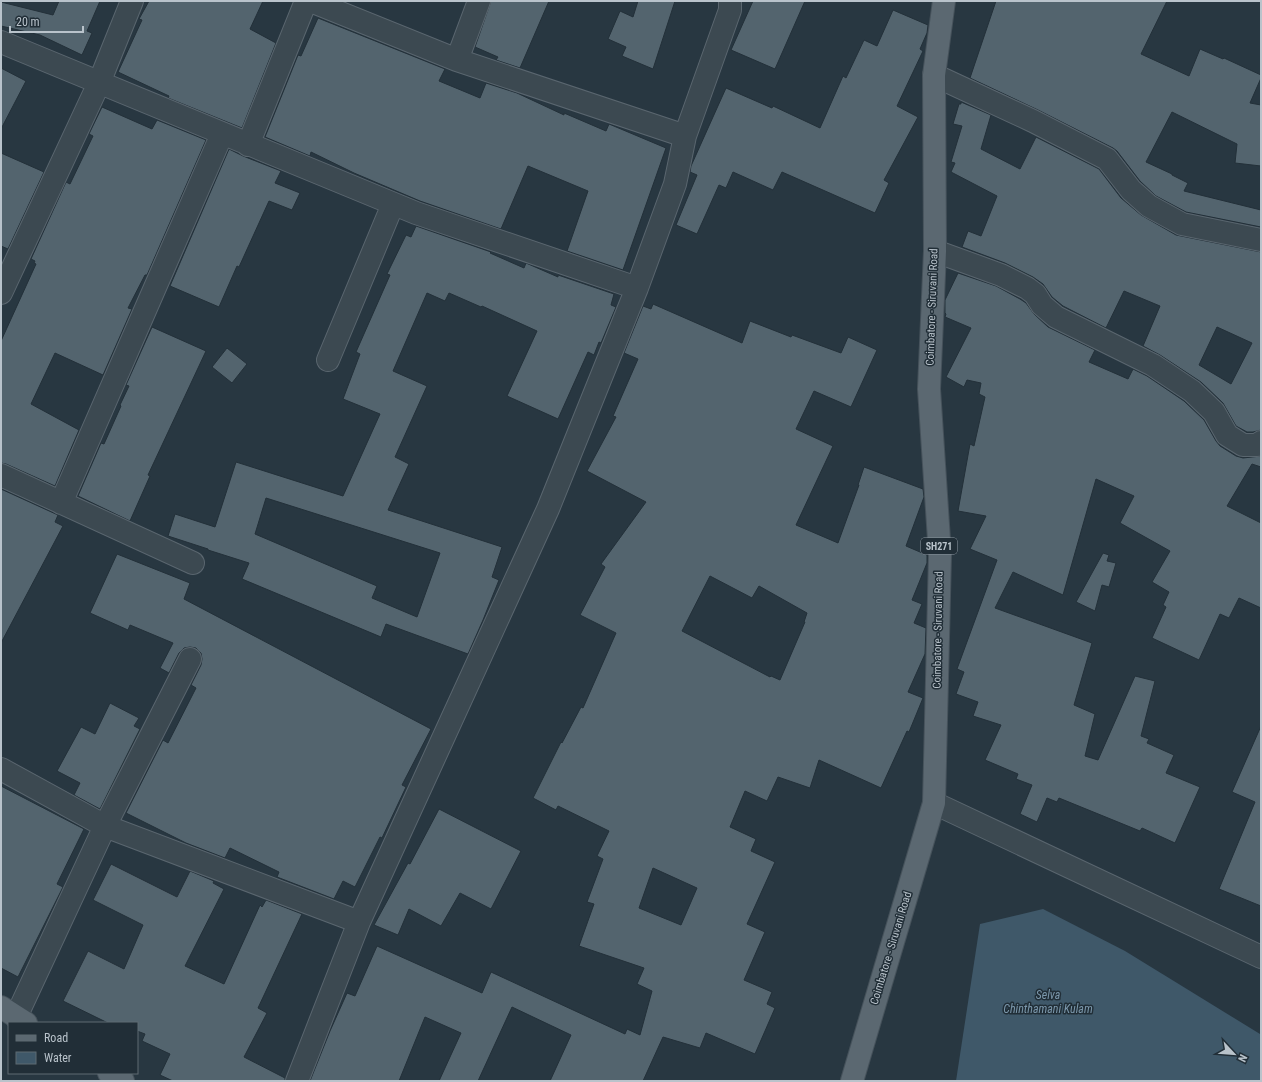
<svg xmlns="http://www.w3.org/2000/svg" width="1262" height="1082" viewBox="0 0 1262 1082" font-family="'Roboto Condensed',sans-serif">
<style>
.water{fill:#3f5869}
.building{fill:#53646e;stroke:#233039;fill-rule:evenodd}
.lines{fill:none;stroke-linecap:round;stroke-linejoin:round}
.street-casing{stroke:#5a666f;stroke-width:24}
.primary-casing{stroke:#46525b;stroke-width:24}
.street{stroke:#3c4951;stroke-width:22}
.primary{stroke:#5b6871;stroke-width:22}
.labels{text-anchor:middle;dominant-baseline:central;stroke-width:3;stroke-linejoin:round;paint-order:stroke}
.shield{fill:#212e37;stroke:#8b969f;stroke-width:1}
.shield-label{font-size:10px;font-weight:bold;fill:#b9c3cb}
.street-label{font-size:11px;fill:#b9c3cb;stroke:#212e37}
.water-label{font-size:12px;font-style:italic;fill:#7c98ac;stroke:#212e37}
</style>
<rect width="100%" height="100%" fill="#283741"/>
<path class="water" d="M1043,909l82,42 135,83 1,47h-305l24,-157z"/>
<path class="building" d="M59,1h41l-13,30 5,2 -10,22 -42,-20 -39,-9v-24l52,13z
M149,1h114l-13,28 26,14 -34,85 -74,-30 1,-2 -51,-24 24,-52 -3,-1z
M491,1h58l-29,67 -24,-8 2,-3 -23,-10z
M638,1h37l-22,68 -31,-13 4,-9 -18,-8 12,-28 13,6z
M753,1h52l-30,68 -44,-19z
M996,1h171l-26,53 48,22 11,-27 23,10 1,-1 37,17v3l-11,25 11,2v61l-26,-3 2,-19 -65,-32 -26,50 26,12v1l16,8 -4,8 77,19v17l-75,-15 -30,-16 -16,-15 -23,-30 -4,-3 -75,-38 -68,-32z
M893,10l35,15 -1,8 -7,16 3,2 -26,55 21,11 -34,63 5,3 -14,30 -93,-41 -9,18 -40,-18 -7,16 -7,-3 -22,49 -21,-9 21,-50 -7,-3 1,-6 35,-78 46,20 1,-2 47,22 23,-52 3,2 18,-38 13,6z
M318,18l127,51 -6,12 41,17 6,-15 31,10 47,22v-2l42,18 3,-7 57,24 -43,122 -56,-19 21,-60 -60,-25 -27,63 -81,-28 -66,-28 -43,-21 -1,4 -45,-19 33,-82 3,1z
M1,68l25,13 -25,48z
M961,102l30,13 -10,34 39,20 16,-32 63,32 22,29 20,17 35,20 85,17v178l-8,2h-6l-11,-6 -13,-23 -22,-21 -41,-27 -17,-9 17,-40 -36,-15 -18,37 -43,-22 -11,-9 -9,-13 -10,-7 -28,-14 -43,-16 6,-16 13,5 16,-40 -46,-24 4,-9 -4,-1 11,-36 -9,-2 6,-20h2zM1217,327l35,16 -21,41 -32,-19z
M102,107l50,22 5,-9 49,20 -59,135h-2l-17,33 4,1 -29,66 -48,-22 -24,51 48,26 -24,56 -49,-22 -5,-1v-122l35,-77 -2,-1 1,-2 -4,-2 35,-77 4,2 23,-48 -4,-2z
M229,149l14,7 38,15 -6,12 25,10 -8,17 -23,-9 -30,66 -2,-1 -18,41 -49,-21z
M1,153l43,19 -36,77 -7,-3z
M416,226l75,26 -1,1 34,15 2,-5 32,14v-2l56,19 -3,11 5,2 -15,36 -2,-1 -5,13 -6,-3 -30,67 -51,-23 30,-65 -55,-25 -1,1 -32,-14 -4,8 -18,-8 -34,78 34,15 -32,71 14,7 -21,46 114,37 -10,30 7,3 -16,40 -15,34 -82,-30 -5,13 -139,-58 7,-16 -41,-13v-1l-40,-13 7,-22 40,13 21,-65 107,34 37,-82 -37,-15 17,-45 -4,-2 34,-77 -3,-1 19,-39 5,2zM266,498l174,55 -23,64 -45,-19 5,-12 -122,-52z
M958,273l38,13 24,13 6,4 8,11 14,13 47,23 -6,12 39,17 5,-10 14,7 37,25 20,19 12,21 4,5 16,10 7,2 18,-2v11l-9,-3 -25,42 34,17v85l-22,-10 -10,20 -9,-4 -21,46 -47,-22 14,-31 -3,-2 6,-13 -17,-10 18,-31 -50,-28 14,-27 -38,-17 -33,116 -50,-23 -18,36 97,35 -18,62 21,9 -10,42 13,4 37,-84 20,5 -14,55 8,3 -2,4 27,12 -8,18 34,14 -25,56 -33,-15 -2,3 -81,-33 -2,4 -10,-4 -10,24 -17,-8 12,-29 -16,-6 2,-5 -33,-14 16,-35 -28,-9 5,-14 -22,-8 8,-22 -7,-3 40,-109 -27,-11 16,-33 -28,-5 12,-67 4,2 11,-49 -6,-3 2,-11 -14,-3 -3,7 -18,-10 25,-49 -26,-11 1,-3 -1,-1v-13z
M653,304l89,39 8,-22 41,16 1,-2 49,18 7,-16 29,13 -26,57 -37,-16 -18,38 37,17 -37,79 42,18 21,-58h-1l6,-18 59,22 1,8 -18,49 21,9v8l-15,37 10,4 -8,19 12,5 -1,26 -17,38 15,6 -14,34 -2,-1 -26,57 -62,-28 -9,28 -32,-11 -11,24 -22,-10 -15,36 26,12 -5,12 24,11 -28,62 18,8 -21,48 28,12 -5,12 8,4 -20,46 -49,-21 -6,15 -37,-11 -20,44h-93l21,-46 -59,-28 -34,74h-39l22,-48 -36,-16 -26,64h-89l20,-50 17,-38 8,3 22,-50 105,47 9,-21 134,62 2,-5 13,6 12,-44 -15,-7 7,-16 -65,-22 15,-42 -7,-2 16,-43 -6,-3 12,-25 -51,-25 -2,4 -23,-12 28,-56 1,1 19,-36 2,1 33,-75 -36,-18 25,-48 -4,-3 45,-62 -59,-31 29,-54 -3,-1 25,-57 -14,-6 19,-47 8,3zM710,576l42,22 7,-12 48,27 -3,9h1l-25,58 -9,-4 -1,1 -88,-46zM653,868l44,20 -16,37 -42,-17z
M152,327l54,24 -58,124 2,1 -20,45 -52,-25 23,-53 3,1 17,-38 -1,-1 9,-19 -3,-1z
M227,348l20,16 -15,19 -20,-16z
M1,489l57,26 -3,7 8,4 -62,117z
M1103,553l6,2 -2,6 9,2 -7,24 -7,-2 -7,26 -19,-9z
M117,554l73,29 -6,16 247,130 -29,56 4,2 -24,51 -2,-1 -25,50 -12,-6 -9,18 -57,-22 2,-5 -49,-24 -5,10 -39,-15 -60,-30 37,-73 5,3 28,-55 -5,-3 10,-20 1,-6 -1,-6 -5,-5 -6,-1 -6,1 -5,5 -10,20 -9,-5 13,-25 -43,-18 -2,5 -38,-17z
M110,703l29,15 -5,8 6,3 -40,80 -26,-14 6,-12 -23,-12 24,-44 14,7z
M1261,726v180l-42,-17 36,-87 -23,-10z
M1,786l83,43 -27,55 6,3 -45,90 -17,-9z
M439,809l82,42 -30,58 -31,-16 -19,33 -32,-17 -11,26 -24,-10 34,-62 2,1z
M111,864l66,33 13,-26 24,10 -1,2 11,6 -39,77 39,18 36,-79 2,2 4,-7 36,14 -44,94 9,5 -23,44 41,21v3h-112l-13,-6 10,-21 -28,-13 3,-7 -8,-3v-8h-29l-45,-22 25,-50 36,18 19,-44 -50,-25z"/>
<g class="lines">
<defs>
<path id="street" d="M311,1l146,59 228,76
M1,42l415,171 221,75
M457,60l22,-59
M934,75l99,46 74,38 24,31 18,16 33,18 79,16
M248,145l58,-144
M935,251l66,24 26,13 8,6 7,11 14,12 97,48 39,26 22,21 13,23 16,10h14l4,-3
M1,293l98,-210 33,-82
M328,360l65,-156
M1,475l192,88
M61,503l161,-369
M1,769l104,57 254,96
M934,803l327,154
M16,1017l89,-191 85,-167
M297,1081l62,-159 189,-413 89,-221 38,-104 10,-48 45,-126v-9"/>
<path id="primary" d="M1,1007l25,16
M109,1073l14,8
M852,1081l82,-278 6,-248 -11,-166 6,-138 -1,-176 10,-74"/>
</defs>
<use href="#street" class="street-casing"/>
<use href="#primary" class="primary-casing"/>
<use href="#street" class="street"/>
<use href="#primary" class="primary"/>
</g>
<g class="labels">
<rect class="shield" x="921" y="538" width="36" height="16" rx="3"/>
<g class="shield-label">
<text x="939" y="546">SH271</text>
</g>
<g class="street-label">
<text transform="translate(932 307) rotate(-88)">Coimbatore - Siruvani Road</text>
<text transform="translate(938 630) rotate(-89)">Coimbatore - Siruvani Road</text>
<text transform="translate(891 948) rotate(-73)">Coimbatore - Siruvani Road</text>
</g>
<g class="water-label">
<text x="1048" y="995">Selva<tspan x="1048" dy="14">Chinthamani Kulam</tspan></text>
</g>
</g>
<rect width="1262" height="1082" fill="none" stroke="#b9c3cb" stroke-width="4"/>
<rect x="8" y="1022" width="130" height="52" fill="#212e37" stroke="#5e6a72"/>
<rect x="16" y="1035" width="20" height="6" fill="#5b6871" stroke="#5e6a72"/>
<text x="44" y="1042" font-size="12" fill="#b9c3cb">Road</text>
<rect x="16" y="1052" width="20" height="12" fill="#3f5869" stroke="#5e6a72"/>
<text x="44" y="1062" font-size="12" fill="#b9c3cb">Water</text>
<g transform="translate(1234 1054) rotate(116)" stroke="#212e37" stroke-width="3" paint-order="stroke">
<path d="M0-3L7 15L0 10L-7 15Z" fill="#b9c3cb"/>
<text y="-6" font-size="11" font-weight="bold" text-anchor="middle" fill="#b9c3cb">N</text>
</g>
<path d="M10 26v6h73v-6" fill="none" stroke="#b9c3cb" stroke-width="2"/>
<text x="16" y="26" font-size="12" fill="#b9c3cb" stroke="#212e37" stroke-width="3" paint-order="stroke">20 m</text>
</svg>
